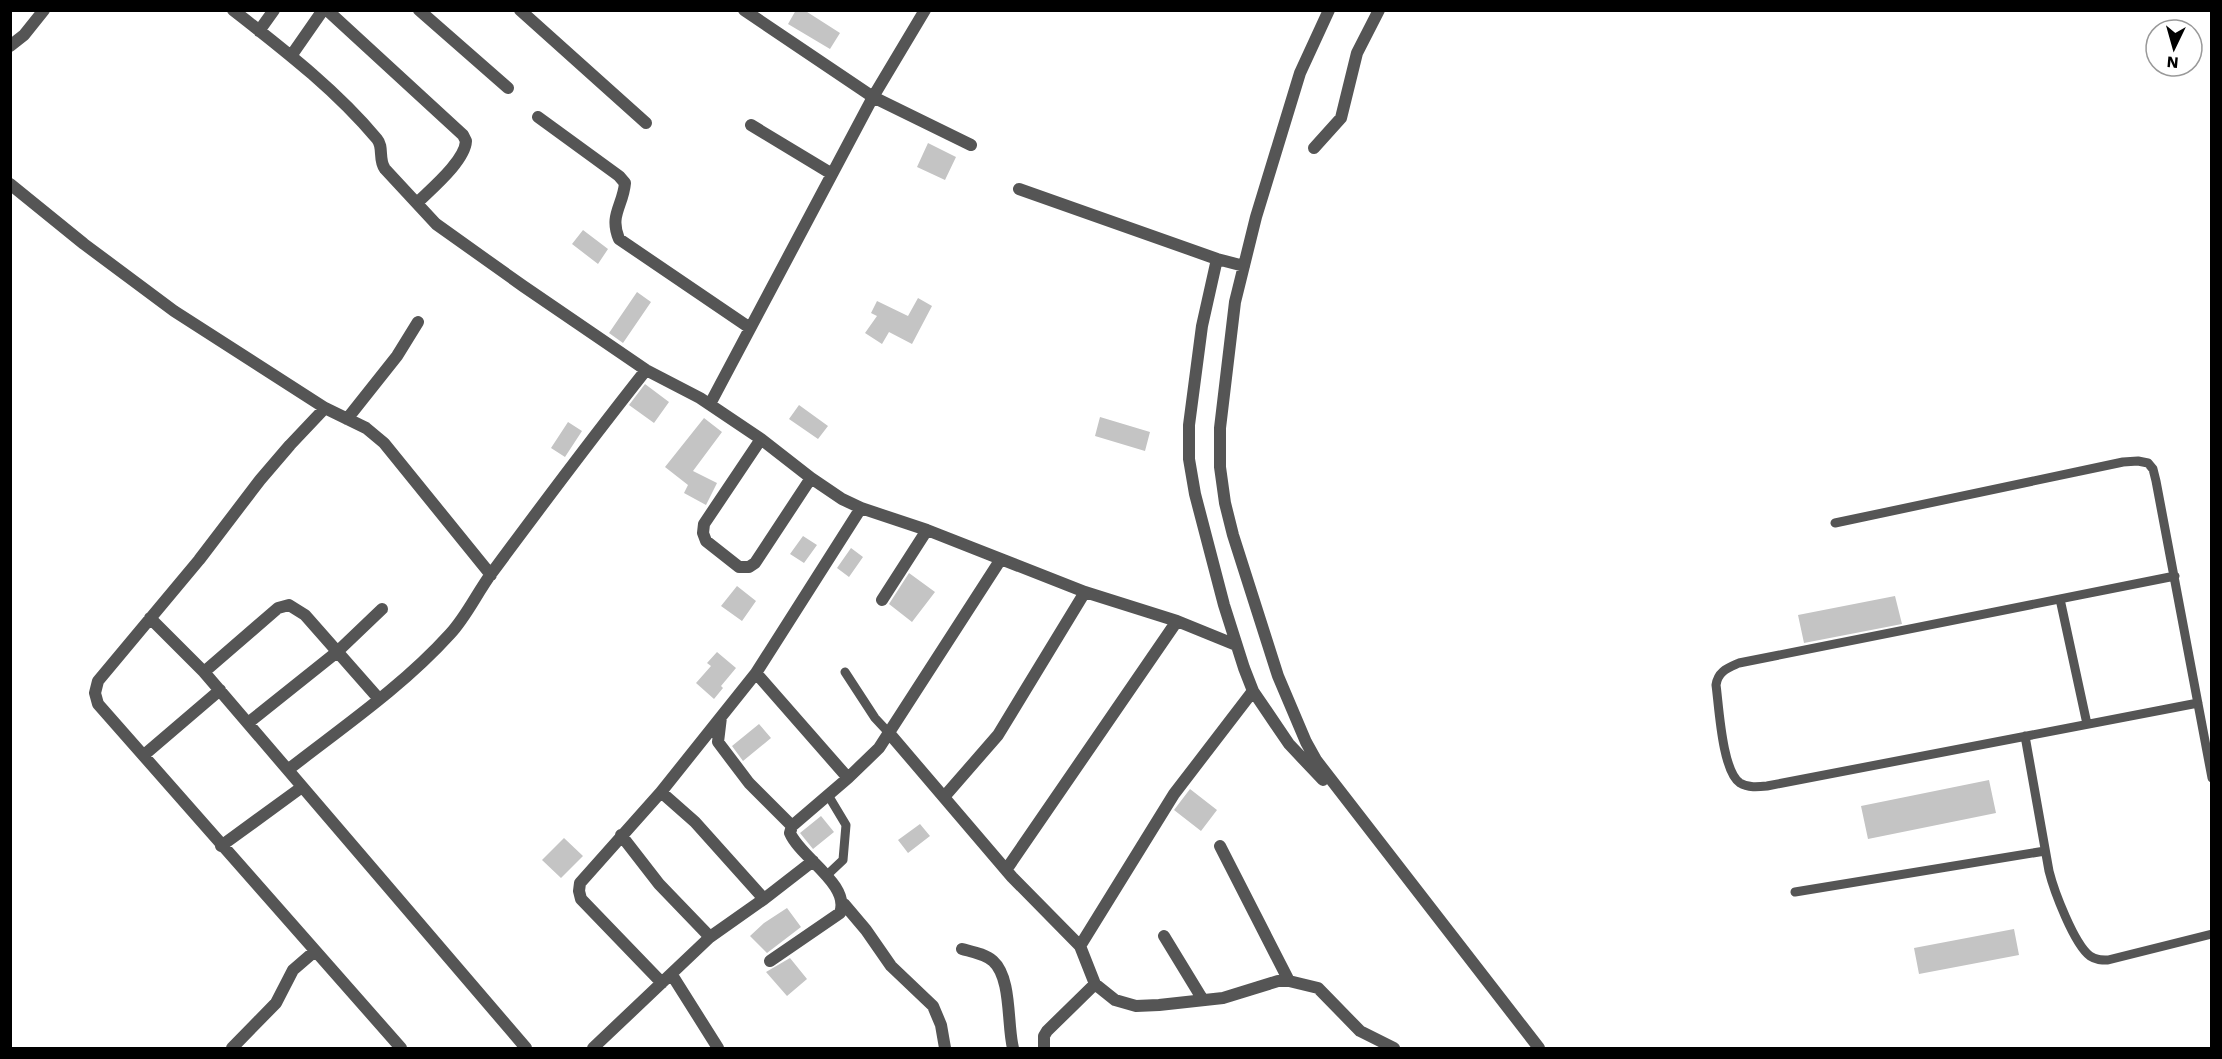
<svg xmlns="http://www.w3.org/2000/svg" width="2222" height="1059" viewBox="0 0 2222 1059" font-family="'Work Sans',sans-serif">
<style>
.building{fill:#c4c4c4}
.lines{fill:none;stroke-linecap:round;stroke-linejoin:round}
.service{stroke:#555;stroke-width:9}
.minor{stroke:#555;stroke-width:12}
</style>
<rect width="100%" height="100%" fill="#fff"/>
<path class="building" d="M796,10h8l36,23 -10,16 -42,-25z
M928,143l28,14 -11,23 -28,-13z
M583,230l25,19 -10,15 -26,-20z
M637,292l14,10 -28,41 -14,-10z
M918,298l14,8 -20,38 -23,-12 -7,12 -17,-11 12,-17 -6,-3 6,-12 31,15z
M645,384l24,18 -15,21 -25,-18z
M799,405l29,21 -10,13 -29,-20z
M1100,417l50,15 -5,19 -50,-15z
M704,418l18,14 -29,39 24,12 -11,22 -22,-12 4,-8 -23,-18z
M568,422l14,9 -17,26 -14,-9z
M803,536l14,9 -13,18 -14,-9z
M851,548l12,9 -14,20 -12,-9z
M909,573l26,19 -23,30 -23,-18z
M737,586l19,15 -14,20 -21,-15z
M1895,596l7,28 -98,19 -6,-28z
M717,652l19,16 -15,18 2,2 -9,11 -18,-16 15,-17 -4,-3z
M759,724l12,14 -28,23 -11,-15z
M1989,780l7,33 -128,26 -7,-33z
M1190,789l27,21 -16,21 -27,-21z
M821,816l13,16 -21,17 -13,-16z
M920,824l10,12 -22,17 -10,-13z
M564,838l19,18 -22,22 -19,-18z
M787,908l14,19 -34,26 -17,-17 14,-13z
M2014,929l5,26 -100,19 -5,-26z
M790,958l17,21 -20,17 -21,-24z"/>
<g class="lines">
<path class="service" d="M1835,523l288,-61 15,-1 10,2 5,6 3,12 56,297
M2175,576l-436,87c-11,5 -21,8 -23,22 3,21 6,86 24,98 8,5 18,4 27,3l431,-83
M2060,599l27,125
M845,672l30,46 14,15
M2025,736l24,135c5,20 25,73 41,85 6,4 11,4 18,4l104,-26
M826,876l17,-16 3,-35 -18,-30
M1795,892l250,-41"/>
<path class="minor" d="M233,10c51,40 102,79 144,129 7,8 1,21 8,30l51,55 87,62 123,84 54,28 61,41 50,39 31,21 19,9 66,22 158,62 92,29 59,24
M327,10l136,125 3,6c-1,20 -35,48 -49,62
M419,10l89,78
M520,10l126,113
M744,10l129,87 98,48
M1329,10l-29,63 -44,144 -21,85 -15,126v39l5,36 8,32 45,141 28,66 10,18 223,288
M259,31l15,-21
M10,46l14,-11 20,-25
M291,56l32,-46
M538,117l81,59 6,7c-2,23 -16,32 -6,56l131,89
M751,125l81,49
M1314,148l27,-30 16,-65 22,-43
M10,184l74,60 90,67 151,97 41,20 18,15 107,132
M1019,189l198,70 27,7
M1217,259l-15,67 -13,99v34l6,35 29,111 20,63 9,23 36,53 34,36
M710,404l163,-307 52,-87
M325,408l-35,37 -30,35 -61,80 -101,121 -3,12 3,11 303,344
M347,419l50,-63 21,-34
M761,439l-57,85 -1,9 3,8 33,26h10l6,-4 56,-85
M882,600l45,-70
M150,618l54,54 322,376
M204,672l74,-64 11,-3 16,10 74,84
M756,673l92,105
M721,717l-3,25 31,41 43,43
M248,723l89,-71 45,-43
M889,733l123,144 68,69 15,38 20,16 21,6 23,-1 64,-7 55,-17h11l29,7 42,43 34,17
M144,755l76,-65
M289,769c54,-42 114,-83 161,-135 16,-17 27,-41 41,-60 51,-69 102,-137 155,-204
M661,792l34,30 69,77
M944,797l54,-62 87,-143
M621,835l38,49 51,53
M221,846l81,-59
M1220,846l69,135
M1006,870l171,-249
M844,904l22,26 25,36 42,40 8,19 4,23
M1164,936l39,64
M1080,946l94,-152 79,-103
M962,949c11,3 23,5 31,12 19,17 14,64 20,87
M770,961l70,-48c11,-28 -40,-56 -50,-80l2,-7 56,-48 31,-30 122,-189
M672,975l46,73
M662,983l-81,-84 -2,-8 1,-8 81,-91 95,-119 105,-165
M232,1048l44,-45 17,-33 22,-19
M593,1048l117,-111 54,-38 49,-38
M1044,1048v-12l3,-5 48,-47"/>
</g>
<rect width="2222" height="1059" fill="none" stroke="#000000" stroke-width="24"/>
<g transform="translate(2174 48) rotate(185)"><circle r="28" fill="#ffffff" stroke="#999999" stroke-width="1.5"/>
<path d="M0-4.5L10 22L0 15L-10 22Z" fill="#000000"/>
<text y="-9" font-size="16" font-weight="bold" text-anchor="middle" fill="#000000">N</text>
</g>
</svg>
